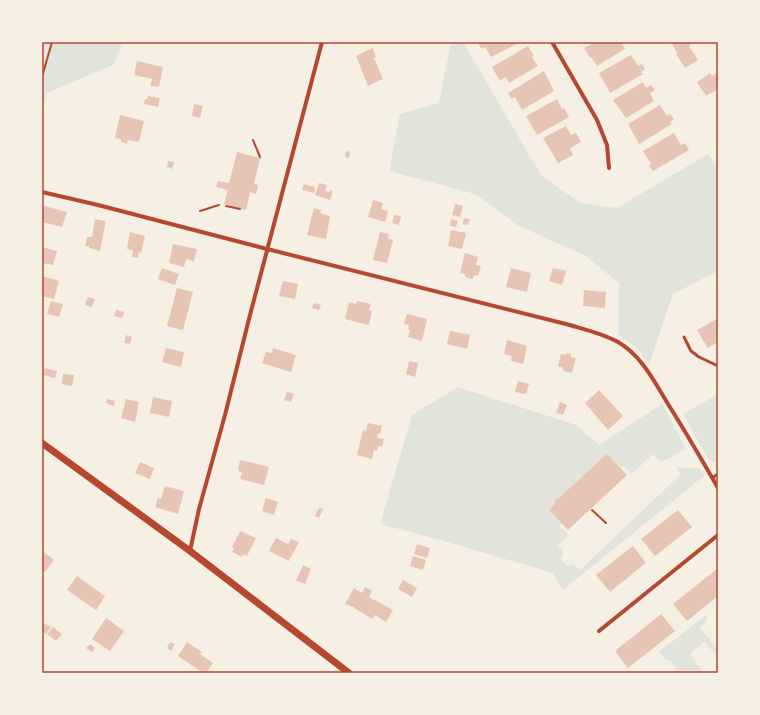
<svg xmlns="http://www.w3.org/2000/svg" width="760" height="715" viewBox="0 0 760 715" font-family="Spectral,serif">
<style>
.green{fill:#e2e4dc}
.building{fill:#e6c5b7}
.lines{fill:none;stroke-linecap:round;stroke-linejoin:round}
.path{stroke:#b5482f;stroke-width:2}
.service{stroke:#b5482f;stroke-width:3}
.minor{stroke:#b5482f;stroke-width:4}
.tertiary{stroke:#b5482f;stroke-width:7}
.neatline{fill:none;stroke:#b5482f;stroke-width:1.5}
</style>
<rect width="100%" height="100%" fill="#f6efe4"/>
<path class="green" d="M42,42h81l-10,23 -66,28 -5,23z
M451,42h12l78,133 39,28 37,5 91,-54 10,15v102l-45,23 -24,71 -14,-19 -17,-11 1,-52 -35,-28 -67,-30 -42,-31 -86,-23 11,-57 39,-11z
M458,387l118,38 23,20 63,-41 24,45 -23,12h-3l-7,-7 -21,20 -9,-8 -2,2 -14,-14 -47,51v16l2,3 -2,2 9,9 -11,10c5,4 7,8 3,14l6,7 6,-2 7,6 101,-96 -4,-4 1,-3 22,2 5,6 -142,115 -10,-17 -116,-34 -57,-15 32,-109z
M718,394v68h-5l-5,-3 -25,-45z
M707,614l-1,8 -6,6 18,22v7l-14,-15 -14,12 14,19h-28l-1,-3 2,-1 -7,-9h-4l-7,-8z"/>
<path class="building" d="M481,42h40l-30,15 -6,-10 -3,2 -4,-5z
M595,42h26l4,7 -28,17 -6,-9 -1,1 -6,-10z
M671,42h18l2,3 -2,1 9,14 -13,8 -9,-14 1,-1z
M528,46l6,10 -2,1 6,9 -29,17 -3,-6 -6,4 -8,-14z
M373,48l3,9 -2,1 9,21 -15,7 -12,-30z
M631,55l7,11 4,-2 3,5 -4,3 2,2 -33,19 -11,-20z
M137,61l26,6 -4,20 -9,-1 2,-7 -18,-4z
M544,71l10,20 -32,19 -7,-13 -4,2 -3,-6z
M718,72v17l-12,7 -9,-14 13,-9 2,3z
M643,82l3,6 5,-3 4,5 -5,3 4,8 -28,17 -13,-18z
M148,96l12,2 -2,9 -14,-3 1,-5h2z
M557,99l5,10 2,-1 5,9 -32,18 -11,-19z
M194,104l9,2 -3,12 -8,-2z
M660,105l7,11 3,-2 4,5 -4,3 2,2 -33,20 -11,-20z
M120,115l24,6 -5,21 -11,-2 -1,4 -6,-2v-3l-6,-1z
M566,126l5,9 5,-2 5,9 -11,6 3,7 -15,8 -15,-25z
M674,133l7,12 4,-2 4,7 -36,21 -4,-5 2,-2 -8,-13z
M346,151l4,1 -1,6 -4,-1z
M237,152l23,6 -6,26 4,1 -2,9 -6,-2 -4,18 -22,-6 4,-14 -12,-3 2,-6 11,2z
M168,161l6,1 -2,7 -5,-2z
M319,183l8,2 -2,6 4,1 1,-2 3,1 -3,9 -15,-5z
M304,184l11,3 -1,6 -12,-3z
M373,200l10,3 -2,6 7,2 -3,11 -17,-5z
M455,204l8,2 -3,11 -8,-2z
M44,206l23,6 -5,15 -20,-5v-10z
M314,208l7,2 -1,3 10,3 -4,23 -19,-4z
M394,215l7,1 -2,9 -7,-2z
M464,218l6,1 -2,6 -5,-1z
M95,219l11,2 -6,30 -11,-3v-2h-4l2,-9h5z
M451,219l7,2 -2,6 -6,-1z
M451,230l15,3 -4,16 -14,-3z
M130,232l15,4 -4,17 -2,-1 -1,6 -6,-1 1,-7 -6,-1z
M380,232l9,2 -1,5 5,1 -6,23 -14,-3z
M173,244l24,5 -3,12 -8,-2 -2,8 -15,-4z
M42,247l15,4 -4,14 -11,-2z
M465,253l13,4 -2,8 5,1 -3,10 -4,-1 -1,4 -8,-2v-3l-5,-1z
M162,268l17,6 -4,11 -17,-6z
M511,268l20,5 -4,19 -21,-5z
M553,268l13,3 -4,14 -13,-4z
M42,276l17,5 -5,18 -12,-3z
M283,281l15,3 -3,15 -16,-3z
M177,288l16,4 -10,38 -16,-4z
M584,290l22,2 -1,16 -22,-2z
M88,297l7,2 -3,8 -7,-2z
M51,301l12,3 -4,13 -12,-3z
M357,301l14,3 -2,6 3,1 -3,14 -24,-6 4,-17 7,2z
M314,303l7,2 -2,5 -7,-2z
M116,310l8,2 -2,6 -8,-2z
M407,314l20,5 -5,22 -14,-4 2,-7 -2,-1 1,-4 -5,-1z
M718,318v24l-10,6 -11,-18z
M450,331l20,4 -3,14 -20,-5z
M126,335l6,2 -2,7 -6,-1z
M507,340l20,6 -4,18 -12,-3 1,-5 -8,-2z
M166,348l18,4 -3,15 -19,-5z
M273,348l23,7 -5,17 -29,-9 4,-11 6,1z
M566,353l5,1v3l5,1 -4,15 -9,-2v-3l-5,-2 3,-12 5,1z
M409,361l9,2 -3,14 -9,-3z
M45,368l12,3 -2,7 -12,-3z
M63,374l11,1 -2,11 -10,-2z
M518,381l11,3 -3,10 -11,-2z
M599,390l24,26 -15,14 -23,-27z
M287,392l7,2 -3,8 -7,-2z
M153,397l19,4 -3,16 -19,-4z
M107,399l8,2 -1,5 -8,-3z
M126,399l13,3 -4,20 -14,-4z
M560,402l7,3 -4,10 -7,-2z
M368,423l14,3 -2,8 -2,-1 -1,5 7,1 -2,8 -4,-1 -1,5 -3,-1 -2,9 -15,-4 6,-25 3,1z
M607,454l20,21 -59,55 -19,-20 7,-7 -2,-2 3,-3 1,1z
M240,460l29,7 -5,18 -24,-6 2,-7 -4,-1z
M140,462l14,6 -4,11 -15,-6z
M165,486l19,5 -6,23 -23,-7 3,-9 3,1z
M266,498l12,4 -4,13 -12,-4z
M319,508l4,1 -4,9 -4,-2z
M678,510l14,17 -37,29 -14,-17z
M240,531l16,7 -9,18 -4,-2 -1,3 -10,-5 2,-4 -2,-1z
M276,538l12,6 3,-5 8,3 -10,19 -20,-10z
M417,544l13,4 -3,10 -13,-4z
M633,546l13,17 -36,29 -14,-17z
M42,551l12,9 -9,12 -3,-2z
M413,556l13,4 -3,10 -13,-4z
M303,565l8,4 -6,15 -9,-3z
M718,568v28l-31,25 -14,-17z
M77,576l28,20 -9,14 -29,-20z
M403,580l14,8 -5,9 -14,-8z
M365,587l7,4 -3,6 24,13 -7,12 -11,-7 -3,4 -19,-12 -8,-3 9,-16 8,5z
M661,614l14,17 -47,37 -13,-17z
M106,618l18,13 -14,20 -18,-12z
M42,622l9,5 -5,7 -4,-2z
M53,627l9,7 -6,7 -9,-7z
M170,642l5,2 -4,7 -4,-3z
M187,642l15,10 -2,2 13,9 -7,10h-3l-25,-17z
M90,644l5,4 -3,4 -6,-4z"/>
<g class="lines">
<path class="path" d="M42,77l10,-35
M253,140l7,17
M226,206l14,3
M200,211l19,-6
M592,510l14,13"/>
<path class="service" d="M684,337l7,14 8,6 19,9
M712,478l6,-4"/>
<path class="minor" d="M552,42l45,78 10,25 2,23
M42,192l56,13 169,44 299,75c17,5 36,9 52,18 24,14 36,39 50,62 17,27 34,56 50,84
M190,551l9,-42 26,-94 25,-100 72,-273
M599,631l119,-96"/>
<path class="tertiary" d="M42,443l148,108 159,122"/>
</g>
<rect width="760" height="715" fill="none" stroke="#f6efe4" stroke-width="86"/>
<rect x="43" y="43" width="674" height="629" class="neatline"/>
</svg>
